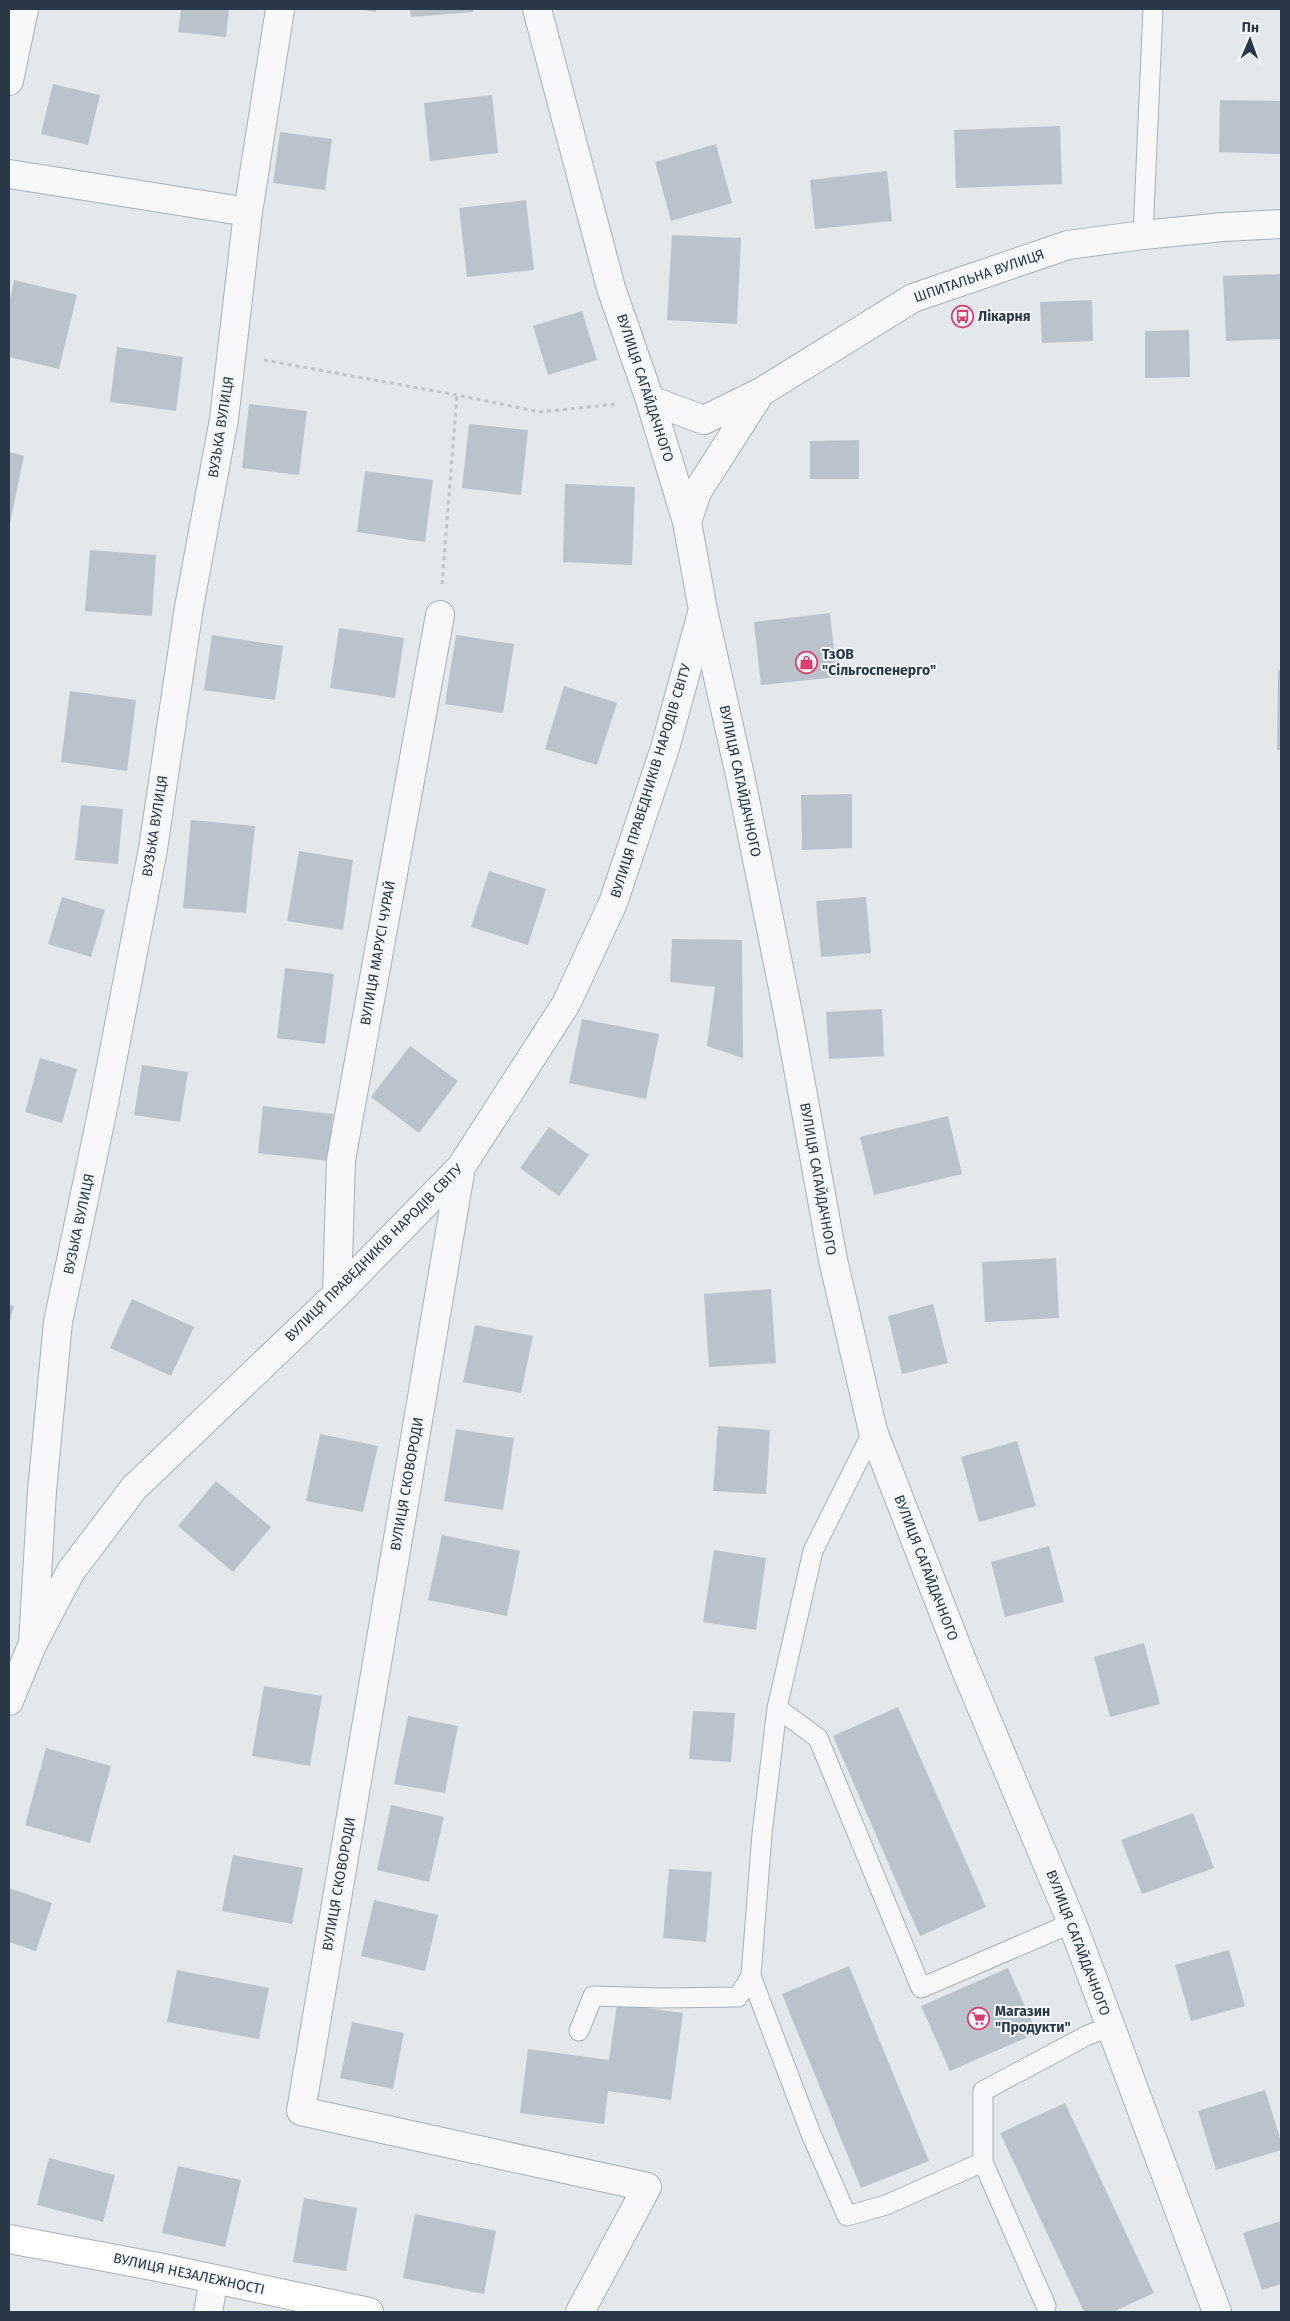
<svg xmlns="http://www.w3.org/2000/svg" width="1290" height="2321" viewBox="0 0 1290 2321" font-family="'Fira Sans',sans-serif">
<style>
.building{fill:#bac2cb}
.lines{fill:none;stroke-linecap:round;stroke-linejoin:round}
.lane-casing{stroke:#a7b0b7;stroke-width:21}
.street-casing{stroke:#a7b0b7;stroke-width:30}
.secondary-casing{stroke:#a7b0b7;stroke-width:30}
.path{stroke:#c1c6cb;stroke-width:3;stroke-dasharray:4 4;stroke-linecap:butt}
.lane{stroke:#f6f8fa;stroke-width:19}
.street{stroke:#f6f8fa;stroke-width:28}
.secondary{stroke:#fff;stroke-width:28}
.labels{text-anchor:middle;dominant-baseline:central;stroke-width:4;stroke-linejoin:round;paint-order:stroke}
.street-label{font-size:14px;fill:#293847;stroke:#f3f7f9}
.poi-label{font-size:14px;font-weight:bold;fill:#293847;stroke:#f3f7f9;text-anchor:start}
</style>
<rect width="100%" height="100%" fill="#e3e8ec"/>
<path class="building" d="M181,9h48l-3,28 -48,-5z
M356,9h20v3z
M410,9h63v3l-62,5z
M53,84l47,11 -12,50 -47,-11z
M492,95l6,58 -68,8 -6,-58z
M1220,100l61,1 -1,53 -61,-2z
M1060,126l2,58 -106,4 -2,-58z
M280,132l52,7 -7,51 -52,-7z
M716,144l16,59 -61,18 -16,-59z
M887,171l5,50 -77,8 -5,-49z
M526,200l8,70 -67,7 -8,-69z
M672,235l69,3 -4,86 -70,-4z
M1281,274v65l-55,2 -3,-65z
M14,280l63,15 -18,74 -50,-12v-53z
M1092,300l1,41 -51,2 -2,-41z
M582,311l15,49 -49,15 -15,-49z
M1189,330l1,47 -45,1v-47z
M117,347l66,10 -7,54 -66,-9z
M249,404l58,7 -8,64 -57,-7z
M469,424l59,6 -7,65 -59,-7z
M859,440v39h-49v-38z
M9,452l15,4 -14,67h-1z
M365,471l68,9 -8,62 -68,-10z
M565,484l70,3 -3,78 -69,-3z
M90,550l66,5 -4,61 -67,-5z
M830,613l7,64 -76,8 -7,-63z
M339,628l65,10 -9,60 -65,-10z
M212,635l71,11 -8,54 -71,-10z
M456,635l58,9 -11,69 -58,-9z
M1278,670h3v80h-4z
M564,686l53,17 -20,62 -52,-16z
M70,691l66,9 -9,71 -66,-9z
M852,794v54l-50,2 -1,-55z
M81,805l42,4 -5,55 -43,-4z
M191,820l64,6 -9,87 -63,-5z
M299,851l54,9 -10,70 -56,-9z
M489,871l57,18 -18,56 -57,-18z
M62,897l43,13 -14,47 -43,-13z
M866,897l5,56 -50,4 -5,-56z
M672,939l70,1 1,118 -36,-12 8,-59 -45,-5z
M285,968l49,6 -9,70 -48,-6z
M882,1009l2,47 -55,3 -3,-47z
M582,1019l77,15 -13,65 -77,-16z
M410,1046l48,35 -39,52 -48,-36z
M40,1058l37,11 -15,54 -37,-11z
M142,1065l46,7 -8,50 -46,-7z
M263,1106l70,8 -5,47 -70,-8z
M948,1116l14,58 -88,21 -14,-58z
M549,1127l40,28 -30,41 -39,-28z
M1056,1258l3,60 -74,4 -3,-60z
M771,1289l5,74 -67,4 -5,-73z
M132,1299l62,28 -23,49 -61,-28z
M933,1304l15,59 -46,11 -14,-58z
M9,1305l5,1 -5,17z
M475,1325l58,11 -12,57 -58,-11z
M718,1426l52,4 -4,64 -53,-3z
M456,1429l58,9 -11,72 -59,-9z
M320,1434l58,12 -15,66 -57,-11z
M1017,1441l19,65 -57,16 -18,-65z
M216,1481l55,46 -38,45 -55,-46z
M442,1535l78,16 -13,65 -79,-16z
M1049,1546l15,56 -59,15 -14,-55z
M714,1550l52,8 -10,72 -53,-8z
M1144,1643l16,61 -50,13 -16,-60z
M264,1686l58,10 -12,70 -58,-10z
M898,1707l88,200 -66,29 -87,-200z
M693,1711l42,2 -4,49 -42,-3z
M408,1716l50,10 -13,67 -51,-9z
M46,1748l65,18 -21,77 -65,-18z
M391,1805l53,12 -15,65 -52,-12z
M1193,1813l21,55 -72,26 -21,-54z
M233,1855l70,13 -11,56 -70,-13z
M669,1869l43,3 -6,70 -43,-4z
M9,1888l43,15 -16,48 -27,-9z
M374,1900l64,15 -13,56 -64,-15z
M1229,1950l16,56 -54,15 -16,-56z
M849,1966l80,195 -68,27 -79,-194z
M1008,1968l29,65 -87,38 -29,-65z
M177,1970l92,18 -10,51 -92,-17z
M617,2004l66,9 -12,87 -63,-9 -4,33 -84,-11 8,-64 81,11z
M352,2022l52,11 -11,56 -53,-11z
M1265,2090l16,51v9l-65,20 -18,-59z
M1065,2103l89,190 -41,19h-29l-84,-179z
M49,2158l66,17 -12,47 -66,-17z
M178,2166l63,14 -16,67 -63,-14z
M304,2198l53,10 -11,63 -53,-9z
M415,2214l81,17 -12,63 -81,-16z
M1281,2221v63l-19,6 -19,-57z"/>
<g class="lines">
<defs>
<path id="lane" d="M1143,235l10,-226
M777,1708l41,30 103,250 151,-65
M751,1976l60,158 36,82 39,-11 97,-43v-71l103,-55 24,-10
M579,2031l14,-35 67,2 78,-1 13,-21 11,-142 15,-126 36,-157 60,-120
M983,2162l63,144"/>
<path id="street" d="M537,9l74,279 39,112 37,122 16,88 38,170 47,233 45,247 40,171 92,237 107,255 145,389
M9,81l15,-72
M9,174l239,38
M650,400l54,20 57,-28 152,-94 155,-53 75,-10 80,-8 58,-3
M687,522l10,-30 64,-100
M461,1167l-160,944 346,76 -67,125
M337,1294l4,-134 99,-545
M33,1643l9,-152 16,-169 44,-209 51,-264 36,-242 35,-188 24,-207 32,-203
M9,1701l24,-58 38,-72 63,-83 203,-194 124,-127 105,-163 47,-101 52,-155 37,-135
M208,2312l6,-33"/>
<path id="secondary" d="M9,2239l149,28 211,45"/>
</defs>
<use href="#lane" class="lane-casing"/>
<use href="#street" class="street-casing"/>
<use href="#secondary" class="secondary-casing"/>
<path class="path" d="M264,360l193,35 83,17 77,-8
M442,584l15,-189"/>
<use href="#lane" class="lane"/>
<use href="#street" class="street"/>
<use href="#secondary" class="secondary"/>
</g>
<defs>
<symbol id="bus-ring" viewBox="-11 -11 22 22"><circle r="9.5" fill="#f3f7f9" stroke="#db3e6e" stroke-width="1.5"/><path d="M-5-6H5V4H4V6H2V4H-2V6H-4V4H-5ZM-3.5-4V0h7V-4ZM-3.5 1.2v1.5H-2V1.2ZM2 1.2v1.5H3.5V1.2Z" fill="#db3e6e"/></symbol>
<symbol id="shop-ring" viewBox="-11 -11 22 22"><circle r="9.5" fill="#f3f7f9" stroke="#db3e6e" stroke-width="1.5"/><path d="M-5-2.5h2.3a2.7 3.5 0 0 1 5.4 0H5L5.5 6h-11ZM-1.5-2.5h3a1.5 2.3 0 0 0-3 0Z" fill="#db3e6e"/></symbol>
<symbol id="supermarket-ring" viewBox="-11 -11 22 22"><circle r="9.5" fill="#f3f7f9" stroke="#db3e6e" stroke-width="1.5"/><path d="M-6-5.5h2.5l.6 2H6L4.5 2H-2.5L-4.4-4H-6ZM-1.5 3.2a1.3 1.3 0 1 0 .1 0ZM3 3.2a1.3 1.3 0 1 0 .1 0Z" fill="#db3e6e"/></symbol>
</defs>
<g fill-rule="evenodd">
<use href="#bus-ring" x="950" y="304" width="25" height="25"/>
<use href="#shop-ring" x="794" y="650" width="25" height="25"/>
<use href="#supermarket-ring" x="966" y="2006" width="25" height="25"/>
</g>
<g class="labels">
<g class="street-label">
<text transform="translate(979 276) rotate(-19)">ШПИТАЛЬНА ВУЛИЦЯ</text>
<text transform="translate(645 388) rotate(72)">ВУЛИЦЯ САГАЙДАЧНОГО</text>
<text transform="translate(221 427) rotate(-81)">ВУЗЬКА ВУЛИЦЯ</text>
<text transform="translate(651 781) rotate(-73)">ВУЛИЦЯ ПРАВЕДНИКІВ НАРОДІВ СВІТУ</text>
<text transform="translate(740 781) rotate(78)">ВУЛИЦЯ САГАЙДАЧНОГО</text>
<text transform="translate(155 826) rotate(-81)">ВУЗЬКА ВУЛИЦЯ</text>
<text transform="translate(378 953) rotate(-80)">ВУЛИЦЯ МАРУСІ ЧУРАЙ</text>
<text transform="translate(818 1179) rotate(80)">ВУЛИЦЯ САГАЙДАЧНОГО</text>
<text transform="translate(79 1224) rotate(-78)">ВУЗЬКА ВУЛИЦЯ</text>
<text transform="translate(374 1253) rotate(-45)">ВУЛИЦЯ ПРАВЕДНИКІВ НАРОДІВ СВІТУ</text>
<text transform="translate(407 1484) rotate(-80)">ВУЛИЦЯ СКОВОРОДИ</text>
<text transform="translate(926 1568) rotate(69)">ВУЛИЦЯ САГАЙДАЧНОГО</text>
<text transform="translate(339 1884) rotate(-80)">ВУЛИЦЯ СКОВОРОДИ</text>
<text transform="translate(1078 1943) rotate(69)">ВУЛИЦЯ САГАЙДАЧНОГО</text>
<text transform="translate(189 2274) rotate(12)">ВУЛИЦЯ НЕЗАЛЕЖНОСТІ</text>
</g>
<g class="poi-label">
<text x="978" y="316">Лікарня</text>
<text x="822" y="654">ТзОВ<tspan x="822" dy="16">"Сільгоспенерго"</tspan></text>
<text x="995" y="2011">Магазин<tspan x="995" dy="16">"Продукти"</tspan></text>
</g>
</g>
<rect width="1290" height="2321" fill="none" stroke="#293847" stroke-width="20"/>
<g transform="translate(1250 40) rotate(2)" stroke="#f3f7f9" stroke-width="4" paint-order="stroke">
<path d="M0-4L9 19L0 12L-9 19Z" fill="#293847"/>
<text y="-8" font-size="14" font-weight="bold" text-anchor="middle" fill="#293847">Пн</text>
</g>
</svg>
